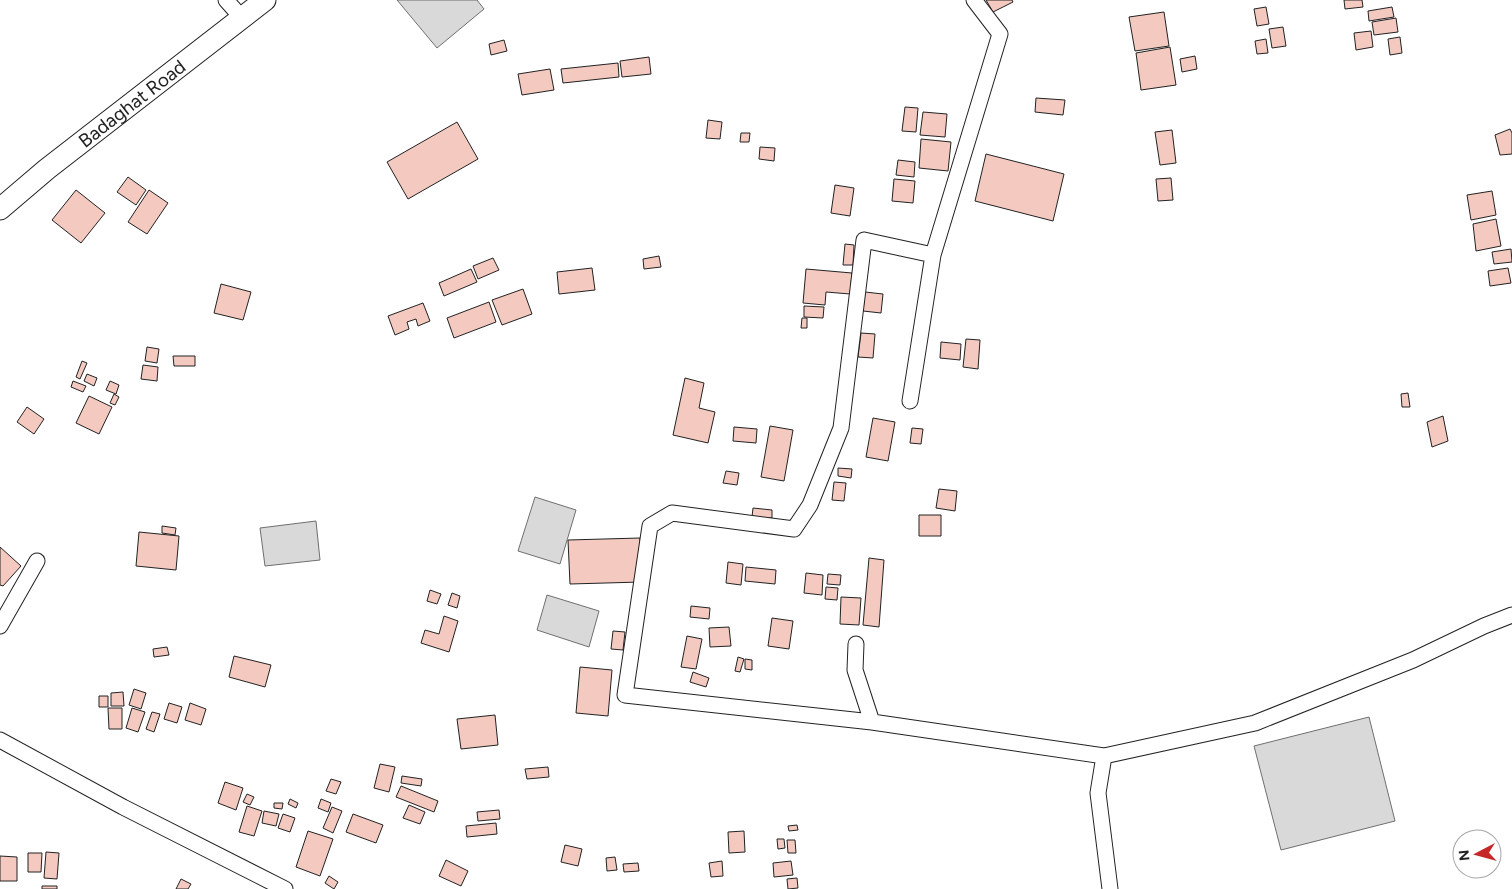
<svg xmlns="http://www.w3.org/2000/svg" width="1512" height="889" viewBox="0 0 1512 889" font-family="Figtree,sans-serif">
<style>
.water{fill:#d9d9d9;stroke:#6f6f6f}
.building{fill:#f3c9c0;stroke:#222}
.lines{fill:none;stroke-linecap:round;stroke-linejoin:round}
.street-casing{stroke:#222;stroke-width:17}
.secondary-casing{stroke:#222;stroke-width:23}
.street{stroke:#fff;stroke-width:15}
.secondary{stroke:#fff;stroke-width:21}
.labels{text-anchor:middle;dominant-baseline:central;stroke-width:4;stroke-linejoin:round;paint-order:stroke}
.street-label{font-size:19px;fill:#222;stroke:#fff}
</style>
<rect width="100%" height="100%" fill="#fff"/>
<path class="water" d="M397,0h80l7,9 -47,39z
M535,497l41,13 -16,54 -42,-13z
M316,521l4,39 -55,6 -5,-38z
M547,595l52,16 -10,36 -52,-17z
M1369,717l26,104 -114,29 -27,-104z"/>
<path class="building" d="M986,0h26l1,2 -20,10z
M1344,0h18l1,7 -18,2z
M1266,7l3,17 -12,2 -3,-17z
M1392,7l2,10 -25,4 -1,-10z
M1164,12l5,34 -34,5 -6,-34z
M1396,18l2,14 -24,3 -2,-13z
M1283,27l3,19 -14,2 -3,-19z
M1371,31l2,16 -17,3 -2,-17z
M1400,37l2,16 -12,2 -2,-16z
M1266,39l2,14 -11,1 -2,-13z
M504,40l3,11 -16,4 -2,-11z
M1170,47l6,38 -35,5 -5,-37z
M1195,56l2,13 -15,3 -2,-13z
M649,57l2,17 -29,3 -2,-16z
M618,63l1,14 -56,6 -2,-14z
M550,69l4,21 -32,5 -4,-21z
M1036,98l29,2 -2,15 -28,-3z
M905,107l13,1 -2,24 -14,-1z
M923,112l24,2 -2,23 -25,-2z
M708,120l14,2 -2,17 -14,-1z
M457,122l21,37 -70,40 -21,-37z
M1510,129l2,4v21l-12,1 -5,-20z
M1172,130l4,33 -16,2 -5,-33z
M741,133h9l-1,9h-9z
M921,139l30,3 -3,29 -29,-3z
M760,147l15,1 -1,13 -15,-2z
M986,154l78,20 -11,47 -78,-20z
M898,160l17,2 -1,15 -18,-2z
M128,177l18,13 -10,15 -19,-13z
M1171,178l2,22 -15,1 -2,-22z
M894,179l21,2 -2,22 -21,-2z
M835,185l19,3 -4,28 -19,-3z
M76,190l29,23 -24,30 -29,-23z
M149,190l19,13 -21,31 -19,-12z
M1492,191l4,24 -25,5 -4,-25z
M1496,219l5,27 -25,5 -3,-27z
M845,244l9,1 -1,20h-10z
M1511,249l1,13 -18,2 -2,-12z
M659,256l2,11 -17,2 -1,-10z
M493,258l6,12 -21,9 -5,-13z
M592,268l3,22 -36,4 -2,-22z
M1508,268l3,15 -21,3 -2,-15z
M471,269l6,13 -33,14 -5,-13z
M806,269l46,4 -2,21 -24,-2 -1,13 -22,-2z
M221,284l30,8 -8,28 -29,-7z
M523,289l9,25 -30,11 -10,-25z
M865,292l18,2 -2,19 -18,-2z
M489,302l7,20 -42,16 -7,-20z
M423,303l7,18 -12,5 -2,-7 -9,3 2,7 -14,6 -7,-19z
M804,306l20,1 -1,11 -19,-1z
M802,318h5v10h-6z
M861,333l14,1 -2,24 -15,-1z
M966,339l14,1 -2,29 -15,-2z
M941,342l20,2 -1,16 -20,-2z
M147,347l12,2 -2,14 -12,-2z
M173,356h22v10h-21z
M82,361l5,2 -7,16 -4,-2z
M143,365l15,2 -1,14 -16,-2z
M87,374l10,4 -3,8 -10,-5z
M685,378l19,5 -5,25 16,4 -7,31 -35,-8z
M73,381l13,5 -3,6 -12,-5z
M110,381l9,4 -3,9 -10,-4z
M1408,393l2,14h-8l-1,-13z
M114,394l5,3 -4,8 -5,-2z
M89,396l23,11 -13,27 -23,-11z
M27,407l17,12 -10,15 -17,-12z
M1443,416l5,25 -16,6 -5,-25z
M873,418l22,4 -7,39 -22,-4z
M770,426l23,4 -9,51 -23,-4z
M734,427l23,2 -1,14 -23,-2z
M912,428l11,1 -2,15 -11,-1z
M838,468l14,1 -1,9 -13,-2z
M726,471l13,2 -2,12 -14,-2z
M834,482l12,1 -2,18 -12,-1z
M939,489l18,2 -2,20 -19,-3z
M753,508l19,2v8l-20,-1z
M919,515h22v21h-22z
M162,526l14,2 -1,7 -13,-2z
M139,532l40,4 -3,34 -40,-4z
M640,538l1,44 -71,2 -2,-44z
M0,547l21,19 -18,20 -3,-1z
M869,558l15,2 -5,67 -16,-2z
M728,562l15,2 -2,21 -15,-2z
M746,567l30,3 -1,14 -30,-3z
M806,573l17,2 -1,20 -18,-2z
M828,574l13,1 -1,10 -13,-1z
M826,587l12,1 -1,12 -12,-1z
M430,590l11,4 -4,10 -10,-3z
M452,593l8,3 -3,12 -9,-3z
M841,597l20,1 -2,27 -19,-1z
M691,606l19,2 -1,11 -19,-2z
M444,616l14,5 -9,31 -28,-9 4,-13 14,4z
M772,618l21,3 -4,28 -21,-3z
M729,627l2,19 -21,1 -1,-19z
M613,631l12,1 -2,18 -12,-1z
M687,636l15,3 -6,30 -15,-2z
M167,647l2,8 -15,2 -1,-8z
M234,656l37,9 -6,22 -36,-10z
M738,657l6,2 -4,13 -5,-1z
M745,659l7,1v10l-7,-1z
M580,667l32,3 -4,46 -32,-3z
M693,672l16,6 -3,9 -16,-5z
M134,689l12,4 -5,16 -12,-4z
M123,692l1,14h-13v-13z
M99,696h9v11h-9z
M169,703l13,4 -5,16 -13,-4z
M190,703l16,6 -5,16 -16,-5z
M108,708h14v21h-13z
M132,708l13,4 -7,20 -12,-4z
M152,712l8,2 -6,18 -8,-3z
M495,715l3,30 -37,4 -4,-30z
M380,764l15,3 -6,25 -15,-4z
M548,767l1,10 -22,2 -2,-10z
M402,776l20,3 -1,7 -20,-3z
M331,779l10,3 -5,12 -10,-3z
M225,782l18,6 -7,22 -18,-7z
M401,786l37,15 -4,11 -38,-15z
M247,794l7,3 -4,8 -7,-3z
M290,799l8,4 -2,5 -8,-4z
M321,799l10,4 -3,9 -10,-4z
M274,803h9l-1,6 -8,-1z
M409,805l16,7 -5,12 -17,-6z
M247,806l15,5 -8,25 -15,-4z
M332,807l10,4 -9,22 -10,-5z
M499,810l1,9 -22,2 -1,-9z
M264,811l15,3 -3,12 -14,-3z
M283,814l12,4 -5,14 -12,-4z
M353,814l30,11 -7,18 -30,-11z
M496,823l1,11 -30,3 -1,-11z
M797,825l1,5 -9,1 -1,-5z
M308,831l25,8 -13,37 -24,-9z
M744,831l1,21 -16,1 -1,-21z
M777,839h7l1,9 -7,1z
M787,840h8l1,13h-8z
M565,845l17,4 -4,17 -17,-4z
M46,852l13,1 -2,26 -13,-1z
M28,853h14l-1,19h-13z
M0,856l17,1v24h-17z
M615,857l2,13 -10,1 -1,-13z
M446,860l22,11 -7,15 -22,-10z
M722,861l1,15 -12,1 -2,-14z
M791,861l2,14 -19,2 -1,-14z
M638,863l1,8 -15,1 -1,-8z
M329,876l9,6 -4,7 -9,-6z
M797,878l1,10 -10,1 -1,-10z
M181,879l10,5 -3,5h-12z
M42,886h15v3h-15z"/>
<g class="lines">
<defs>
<path id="street" d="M226,0l16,18
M910,401l23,-146 67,-221 -26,-34
M0,626l37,-65
M856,644l-1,26 17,52 232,34 -6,37 12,96
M872,722l-247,-27 25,-169 22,-13 122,16 16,-24 31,-77 23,-188 69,15
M0,740l123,67 162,82
M1104,756l151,-33 158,-63 71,-34 28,-11"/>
<g id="secondary">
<path id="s1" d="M0,209l47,-40 218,-169"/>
</g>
</defs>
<use href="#street" class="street-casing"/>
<use href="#secondary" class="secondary-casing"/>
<use href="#street" class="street"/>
<use href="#secondary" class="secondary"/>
</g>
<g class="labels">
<g class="street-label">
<text stroke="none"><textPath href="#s1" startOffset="169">Badaghat Road</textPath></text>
</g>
</g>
<g transform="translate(1477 854) rotate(264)"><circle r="24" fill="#ffffff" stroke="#a7a7a7"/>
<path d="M0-4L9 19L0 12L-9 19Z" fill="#c62828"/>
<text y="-8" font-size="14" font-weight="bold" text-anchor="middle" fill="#222222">N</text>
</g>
</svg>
